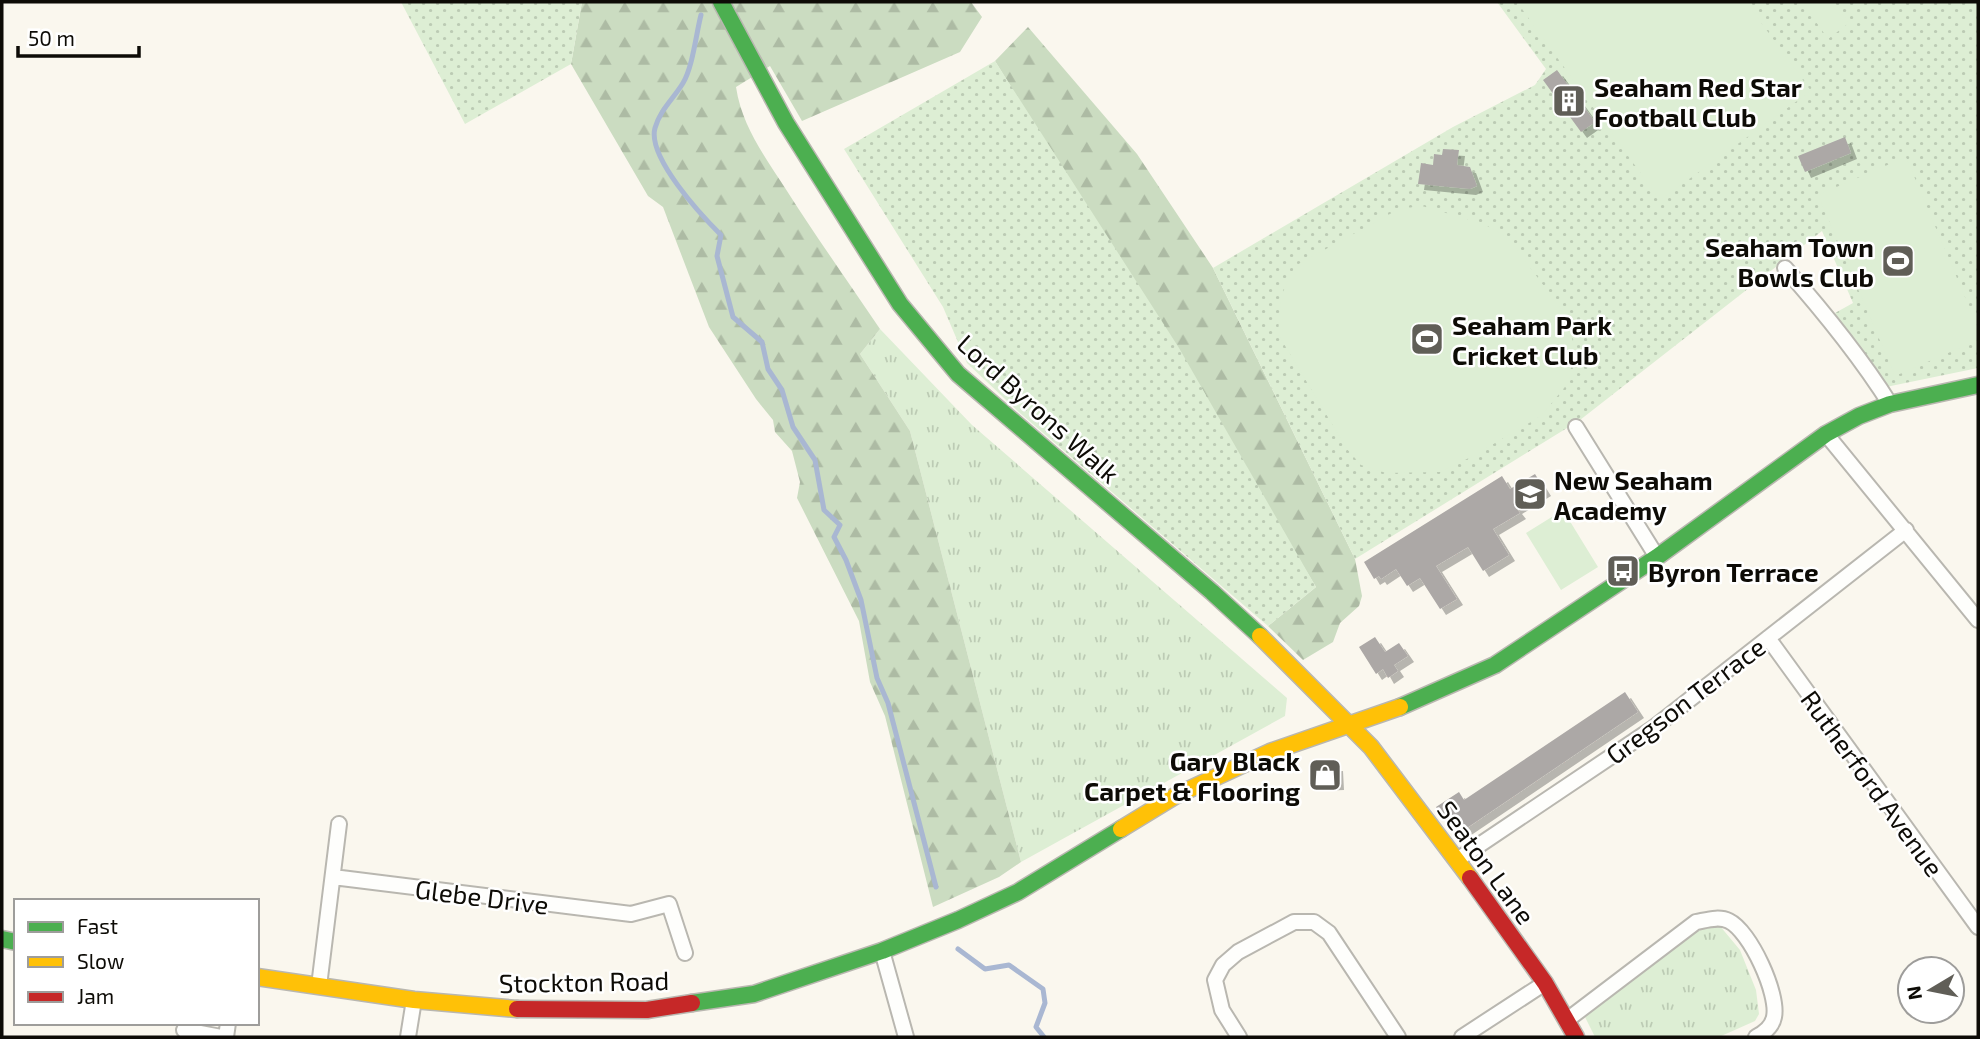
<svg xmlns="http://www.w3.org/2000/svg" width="1980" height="1039" viewBox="0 0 1980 1039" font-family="'Exo 2',sans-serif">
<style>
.grass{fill:url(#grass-tufts)}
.forest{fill:url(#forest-firs)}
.park{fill:url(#park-dots)}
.pitch{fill:#ddeed4}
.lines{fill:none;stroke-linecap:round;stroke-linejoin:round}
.stream{stroke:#a9b7d2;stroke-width:5}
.building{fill:#aca8a6;filter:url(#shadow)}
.street-casing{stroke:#b9b7b0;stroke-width:18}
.fast-casing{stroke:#b9b7b0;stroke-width:19}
.slow-casing{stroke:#b9b7b0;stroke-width:19}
.jam-casing{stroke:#b9b7b0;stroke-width:19}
.street{stroke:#fefefc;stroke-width:14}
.fast{stroke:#4caf50;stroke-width:16}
.slow{stroke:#ffc107;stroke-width:16}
.jam{stroke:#c62828;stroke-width:16}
.labels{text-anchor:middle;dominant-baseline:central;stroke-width:5;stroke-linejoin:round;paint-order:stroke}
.poi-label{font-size:26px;font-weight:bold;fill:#0d0b06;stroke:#fff;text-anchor:start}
.street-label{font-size:26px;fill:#0d0b06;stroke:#fff}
</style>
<defs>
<pattern id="grass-tufts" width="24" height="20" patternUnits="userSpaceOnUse" patternTransform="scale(1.75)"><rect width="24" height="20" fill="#ddeed4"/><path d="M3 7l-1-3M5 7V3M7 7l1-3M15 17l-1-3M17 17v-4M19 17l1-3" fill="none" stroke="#bccbb4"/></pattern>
<pattern id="forest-firs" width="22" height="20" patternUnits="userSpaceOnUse" patternTransform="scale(1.75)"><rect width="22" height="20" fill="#cbdcc1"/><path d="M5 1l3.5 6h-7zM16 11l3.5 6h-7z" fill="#adbba4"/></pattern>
<pattern id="park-dots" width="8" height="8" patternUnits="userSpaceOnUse" patternTransform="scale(1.75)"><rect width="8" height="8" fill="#ddeed4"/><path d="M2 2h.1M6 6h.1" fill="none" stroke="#bccbb4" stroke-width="1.8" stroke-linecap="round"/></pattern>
<filter id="shadow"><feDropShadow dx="6" dy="6" stdDeviation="0" flood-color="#0004"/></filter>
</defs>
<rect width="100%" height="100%" fill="#faf7ee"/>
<path class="grass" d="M880,329l92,96 315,273 -2,18 -264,146 -111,-431 -50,-77z
M1712,925l8,1 20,24 16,40 3,24 -4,7 -36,16h-124l-10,-20 110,-85z"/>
<path class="forest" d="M582,2h389l11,15 -22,35 -158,69 -32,-55 -34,21c6,40 30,71 51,104 30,47 62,92 93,138l-20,25 50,77 111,431 -22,15 -66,30 -48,-191 -15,-34 -11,-61 -62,-123 3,-16 -8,-31 -17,-19 -2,-12 -17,-21 -47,-72 -46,-120 -15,-11 -77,-132z
M1028,27l109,127 76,114 142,291 7,37 -3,10 -19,17 -7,19 -30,18 -35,-34 48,-39 -321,-526z"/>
<path class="park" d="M401,2h181l-11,62 -106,60z
M1497,2h481v366l-92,19 -51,-74 18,-10 -31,-72 -242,189 -225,139 -142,-291 240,-141 82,-42 11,-16z
M995,61l184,287 137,239 -48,39 -247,-212 -54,-51 -24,-56 -99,-158z"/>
<path class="pitch" d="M1517,2h229l65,89 -151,109z
M1802,2h32l15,21 -21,16z
M1906,157l72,171v12l-83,36 -77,-181z
M1422,206l62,18 25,15 52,70 13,35 -5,38 -28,34 -68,40 -33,16 -54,1 -25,-8 -14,-16 -69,-115 3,-38 14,-30 104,-57z
M1563,510l35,57 -37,23 -35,-57z"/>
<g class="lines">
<path class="stream" d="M701,15c-5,19 -8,51 -18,68 -9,15 -23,27 -28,45 -8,29 46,87 66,107l-4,21 16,61 29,25 6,27 14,21 11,37 22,33 9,50 16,15 -6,12 12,23 15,40 16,78 11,25 48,184
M958,949l27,20 24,-4 34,24 2,14 -9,24 8,10"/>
</g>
<path class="building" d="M1557,70l38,52 -14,10 -38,-52z
M1845,137l6,16 -46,19 -7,-16z
M1443,149l16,1 -2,15 13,2 7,19 -7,3 -52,-5 3,-21 12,2 1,-11 8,1z
M1535,474l10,16 -29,18 4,5 -27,16 16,26 -26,16 -15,-24 -32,19 21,33 -17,10 -20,-31 -13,8 -11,-17 -15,10 -2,-3 -5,3 -10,-17 138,-86 8,13z
M1375,637l10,15 14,-9 9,13 -14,9 4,6 -10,7 -5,-9 -7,5 -17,-27z
M1625,692l13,20 -183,124 -19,-29 23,-15 5,8z
M1337,765l1,19 -25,1 -1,-18z"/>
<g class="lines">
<defs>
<path id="street" d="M1785,268c38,43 74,87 105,136
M1576,427l81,130
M1826,434l152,186
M1768,638l210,289
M1457,860l195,-131 254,-199
M333,877l298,37 38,-10 16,49
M882,951l24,86
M319,986l20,-162
M1567,1020l129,-98c11,-2 23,-6 33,-1 21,10 50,73 45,96 -2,10 -10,16 -18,20
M184,1030l37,7
M226,1037l2,-14
M408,1037l6,-37
M1239,1037l-17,-27 -7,-30 8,-15 15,-13 56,-30h20l15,11 69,104
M1462,1037l83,-54"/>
<path id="fast" d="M721,2l65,121 114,181 58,70 254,218 48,44
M1400,707l95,-42 162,-108 169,-123 33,-18 31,-12 88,-19
M2,939l14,3
M692,1003l62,-9 128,-43 76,-31 60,-28 103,-63"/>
<path id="slow" d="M1260,636l111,111 99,131
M1121,829l54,-33 95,-44 130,-45
M257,977l157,23 103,9"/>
<path id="jam" d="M1470,878l75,105 31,54
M517,1009l130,1 45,-7"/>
</defs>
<use href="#street" class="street-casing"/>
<use href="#fast" class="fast-casing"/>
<use href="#slow" class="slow-casing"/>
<use href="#jam" class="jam-casing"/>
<use href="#street" class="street"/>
<use href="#fast" class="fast"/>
<use href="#slow" class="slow"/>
<use href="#jam" class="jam"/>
</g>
<defs>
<symbol id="building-square" viewBox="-11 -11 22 22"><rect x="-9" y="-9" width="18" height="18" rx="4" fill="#605e57" stroke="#fff"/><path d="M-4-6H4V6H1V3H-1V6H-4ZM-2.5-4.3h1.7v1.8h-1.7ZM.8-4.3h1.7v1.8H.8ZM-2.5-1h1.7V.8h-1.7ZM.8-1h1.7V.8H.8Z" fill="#fff"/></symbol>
<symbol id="stadium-square" viewBox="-11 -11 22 22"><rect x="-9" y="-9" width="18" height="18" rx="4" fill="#605e57" stroke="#fff"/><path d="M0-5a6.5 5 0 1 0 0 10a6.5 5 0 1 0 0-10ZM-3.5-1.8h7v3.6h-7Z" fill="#fff"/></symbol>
<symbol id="school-square" viewBox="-11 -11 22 22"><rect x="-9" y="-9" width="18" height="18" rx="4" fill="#605e57" stroke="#fff"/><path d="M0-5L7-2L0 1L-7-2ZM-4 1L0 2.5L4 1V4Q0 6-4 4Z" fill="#fff"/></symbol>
<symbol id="bus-square" viewBox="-11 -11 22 22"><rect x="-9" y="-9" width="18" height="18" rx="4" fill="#605e57" stroke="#fff"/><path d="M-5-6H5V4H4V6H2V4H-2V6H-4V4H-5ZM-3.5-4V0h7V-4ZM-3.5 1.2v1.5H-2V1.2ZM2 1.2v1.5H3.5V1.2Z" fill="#fff"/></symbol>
<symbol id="shop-square" viewBox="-11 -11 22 22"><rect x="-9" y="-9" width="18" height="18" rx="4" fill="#605e57" stroke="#fff"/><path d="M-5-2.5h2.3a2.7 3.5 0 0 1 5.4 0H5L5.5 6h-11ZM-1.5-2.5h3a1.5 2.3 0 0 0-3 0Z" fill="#fff"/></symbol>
</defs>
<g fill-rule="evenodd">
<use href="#building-square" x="1550" y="82" width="38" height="38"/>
<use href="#stadium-square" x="1879" y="242" width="38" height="38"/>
<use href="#stadium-square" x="1408" y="320" width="38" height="38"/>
<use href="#school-square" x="1511" y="475" width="38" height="38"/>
<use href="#bus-square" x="1604" y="552" width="38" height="38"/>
<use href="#shop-square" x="1306" y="756" width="38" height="38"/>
</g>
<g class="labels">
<g class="poi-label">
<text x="1594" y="86">Seaham Red Star<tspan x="1594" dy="30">Football Club</tspan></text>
<text x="1874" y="246" text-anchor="end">Seaham Town<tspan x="1874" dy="30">Bowls Club</tspan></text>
<text x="1452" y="324">Seaham Park<tspan x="1452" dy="30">Cricket Club</tspan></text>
<text x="1554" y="479">New Seaham<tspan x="1554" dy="30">Academy</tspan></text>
<text x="1648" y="571">Byron Terrace</text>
<text x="1300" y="760" text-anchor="end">Gary Black<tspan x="1300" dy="30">Carpet &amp; Flooring</tspan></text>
</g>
<g class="street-label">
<text transform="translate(1039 408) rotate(42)">Lord Byrons Walk</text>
<text transform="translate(1685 700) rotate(-37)">Gregson Terrace</text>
<text transform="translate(1873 783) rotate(54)">Rutherford Avenue</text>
<text transform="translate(1487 862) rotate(54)">Seaton Lane</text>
<text transform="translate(482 896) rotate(7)">Glebe Drive</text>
<text transform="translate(584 981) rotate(-1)">Stockton Road</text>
</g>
</g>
<rect width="1980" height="1039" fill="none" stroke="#0d0b06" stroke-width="7"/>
<rect x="14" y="899" width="245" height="126" fill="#ffffff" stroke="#9e9d9b" stroke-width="2"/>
<rect x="28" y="922" width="35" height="10" fill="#4caf50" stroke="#9e9d9b" stroke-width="2"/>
<text x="77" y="934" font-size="21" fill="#0d0b06">Fast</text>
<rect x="28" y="957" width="35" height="10" fill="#ffc107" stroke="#9e9d9b" stroke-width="2"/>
<text x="77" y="969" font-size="21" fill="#0d0b06">Slow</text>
<rect x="28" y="992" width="35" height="10" fill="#c62828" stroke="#9e9d9b" stroke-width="2"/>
<text x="77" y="1004" font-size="21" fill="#0d0b06">Jam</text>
<g transform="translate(1931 990) rotate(260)"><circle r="33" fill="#ffffff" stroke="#9e9d9b" stroke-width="2"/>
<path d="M0-5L12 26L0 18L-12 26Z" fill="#605e57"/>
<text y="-10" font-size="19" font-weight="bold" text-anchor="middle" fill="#0d0b06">N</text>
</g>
<path d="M18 46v10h121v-10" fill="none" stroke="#0d0b06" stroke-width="3.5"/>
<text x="28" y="46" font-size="21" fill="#0d0b06" stroke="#ffffff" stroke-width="5" paint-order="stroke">50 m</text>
</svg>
